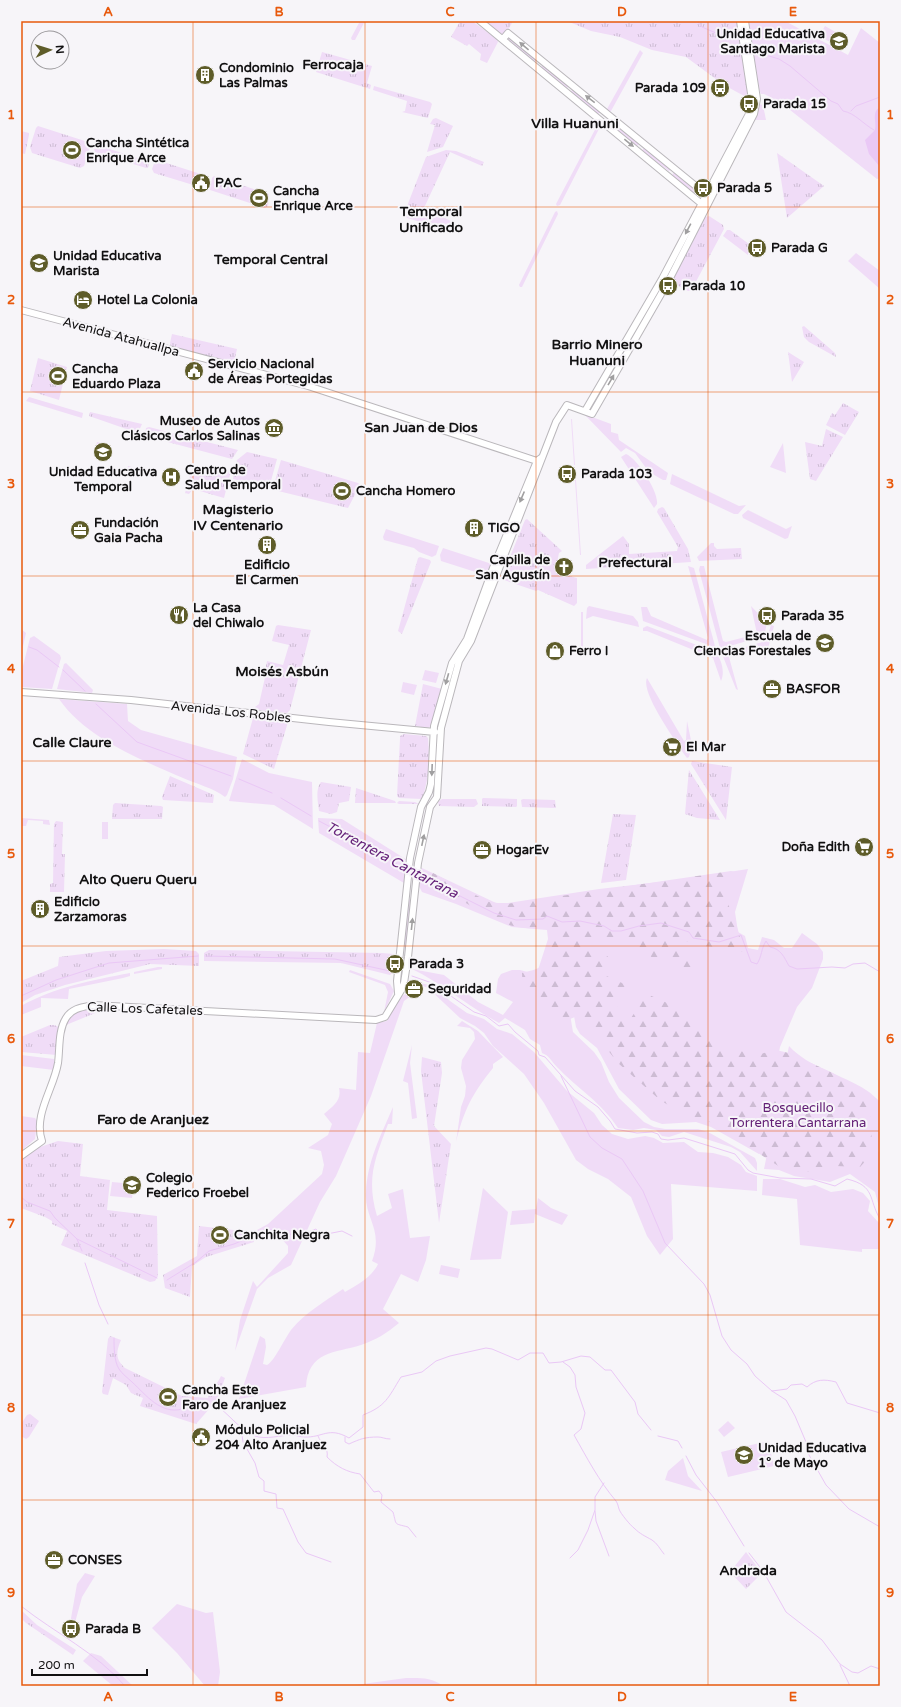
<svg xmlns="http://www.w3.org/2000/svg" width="901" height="1707" viewBox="0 0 901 1707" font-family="'Varela Round',sans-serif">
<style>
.grass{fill:#f0dcf7}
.forest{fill:url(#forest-firs)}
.park{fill:url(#park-tufts)}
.water{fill:#eac8f6}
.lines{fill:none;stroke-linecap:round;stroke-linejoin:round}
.stream{stroke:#eac8f6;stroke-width:1}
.secondary-casing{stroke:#bab7bb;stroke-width:8}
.secondary{stroke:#fff;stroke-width:6}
.oneway{fill:#a09fa0}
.grid{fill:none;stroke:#e8590c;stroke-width:1;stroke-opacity:0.55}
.labels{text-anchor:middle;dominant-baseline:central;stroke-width:4;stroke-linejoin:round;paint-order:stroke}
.poi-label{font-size:13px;font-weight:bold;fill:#111011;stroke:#f7f5f9;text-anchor:start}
.street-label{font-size:13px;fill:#111011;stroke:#f7f5f9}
.park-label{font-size:13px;fill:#632076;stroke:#f7f5f9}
.neighbourhood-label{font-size:14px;font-weight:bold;fill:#111011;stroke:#f7f5f9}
.water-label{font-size:14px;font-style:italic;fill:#67247b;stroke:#f7f5f9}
.neatline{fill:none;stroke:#e8590c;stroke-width:1.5}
.grid-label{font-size:13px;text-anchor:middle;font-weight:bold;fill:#e8590c}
</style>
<defs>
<pattern id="forest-firs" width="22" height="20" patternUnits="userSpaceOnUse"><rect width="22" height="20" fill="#f0dcf7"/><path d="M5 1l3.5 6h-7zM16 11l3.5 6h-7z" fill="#cdbcd3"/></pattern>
<pattern id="park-tufts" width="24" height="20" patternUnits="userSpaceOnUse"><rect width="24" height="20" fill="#f0dcf7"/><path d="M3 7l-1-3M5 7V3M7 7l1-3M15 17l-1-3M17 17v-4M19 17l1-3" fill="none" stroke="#cdbcd3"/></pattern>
</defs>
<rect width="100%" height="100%" fill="#f7f5f9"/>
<path class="grass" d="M360,21h5l-10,19h-3l-1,-2z
M748,21h37l63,34 13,-27 19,15v135l-3,1 -97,-77 -16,-8h-3l-3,-7z
M825,26l14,8 -5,10 -15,-8z
M509,37l28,22 -2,3 -28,-22z
M640,50l3,3 -32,58 -2,1 -2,-3z
M543,63l26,22 -2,3 -26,-20z
M572,89l30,22 -4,3 -27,-21z
M759,104l4,1 3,15h-13z
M613,120l27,23 -3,3 -26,-21z
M599,122l2,3 -41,80 -3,1 -1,-2z
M645,146l26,23 -2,2 -27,-20z
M674,172l27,22 -1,4 -28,-22z
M557,211l1,3 -36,73h-2l-1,-2 36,-73z
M856,253l24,18v18l-32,-28z
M29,397l54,16 -1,5 -56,-17z
M584,414l27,10v8l7,2 1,6 49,33 -2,7h-3l-14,-8 -14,-19 -9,-5 -5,4z
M571,419h1l3,46h-1z
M97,442l12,3 -2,9 -12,-3z
M783,443l3,30 -16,-6z
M626,454c11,4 33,38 31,50l-3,4 -33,-51z
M128,466l12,3 -2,9 -12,-3z
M672,474l67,32 7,-1 -8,9h-4l-64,-30z
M575,480h1l5,75h-1z
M748,510l38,19 6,-3 -4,12 -3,1 -42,-21 -1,-3z
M386,529l53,17 -3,9 -4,2 -13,-5 -5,-4 -30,-8 -1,-3z
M443,548l49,16 -4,10 -3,1 -44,-14 -1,-6z
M688,566l6,2 21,78 -1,1 -71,-26 -2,-14h6l4,9 56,24 1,-2z
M700,566h4l19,75 3,1 31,-8 -6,-28 16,17 -3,13 -41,12h-3l-21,-78z
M589,606l44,10 5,6 1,5 -46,-11 -7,3 1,-11z
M581,612h2v45l-2,-1z
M771,625l3,1 -9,34 -3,-12 -33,9 9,33 -2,-1 -14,-35 44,-13z
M647,626l68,26c7,7 10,21 6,29l-8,-23 -66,-27h-4v-3z
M21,629l5,4 -5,22z
M34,636l26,19 1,3 -9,31 -31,-2v-13l9,-36z
M66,663l27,27 -1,3 -35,-4 7,-25z
M425,670l14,3 -3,10 -14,-3z
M647,678l37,63 2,-1 1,-19 5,24 -3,12 -2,1 -3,-4c-8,-13 -44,-62 -37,-76z
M403,682l14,3 -3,10 -13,-3z
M59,699l68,5 1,17 13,9 96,27 -4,22 -6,16 -2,2c-12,-9 -28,-13 -42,-19 -43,-19 -96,-39 -124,-79z
M242,759l27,14 43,9 1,47 -39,-24 -45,-4z
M21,818l28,2 1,5 -7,-1v-3l-15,-1 -2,6h-5z
M318,818l24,1 65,41 -3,23 -85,-50z
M102,822h6v17h-6z
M422,868l74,35h12l91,-14 78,-9 71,-11 -13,43 3,20 7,4 3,12 10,2 4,-13 12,3 10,8h8l10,-15 15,11 6,8v7l-11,29 -15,19 -17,40 -21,107 -48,-27 -15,-5 -34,2 -11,-4 -32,-31 -22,-41 -17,-14 -4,-7 -4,-22 -34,-35 10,-31 -1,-9 -35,-3 -56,-23 -34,-12 -4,-8 2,-14z
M408,899l3,1 -4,48 -2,1 -1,-3z
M158,967h4v2l-28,5v-2z
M412,969l32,6 34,27 25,13 10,-13 -17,-9 2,-14 3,-5 11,-4h8l15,4 34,34 4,24 21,20 7,10 8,20 10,16 25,24 10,5 11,2h33l10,3 47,26 2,5v8l-17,-19 -9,-5 -47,-15 -15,5 -7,-1 -6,-6 -12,-2 -11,2 -15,-2c-16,-25 -41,-40 -61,-61 -6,-6 -7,-11 -15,-14l-2,-8 -10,-6 -5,-9 -20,-12 -6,5c-30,-16 -56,-39 -87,-54z
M350,970l40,14 4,7 -10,21 4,-20 -3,-7 -36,-13z
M130,973v3l-7,2 -54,11 -1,10 -27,-1v9l-20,8v-9c34,-19 72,-26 109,-33z
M408,980l25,6 17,15 17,12 17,6 13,10 15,5 22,18 33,39 27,22 8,12 10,9 16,5 17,-3 9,2 9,5 21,-1 14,10 15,1 15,4 13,8 5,7 11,4v15l-86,-7 2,55 -13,16 -13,-19 -16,-39 -23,-18 -20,-10 -12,-9 -32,-57 -20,-29 -31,-28 -9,-13 -9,-7 -15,-8 -32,-30 -10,-4 -8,1z
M407,993h5l-1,3 -7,5 -33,95 -35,80 -16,26 -29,63 -23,13 -11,11 -22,62 5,-31 13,-39 4,6 31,-34v-7l-10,-11h-17l-4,-5 11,-6 54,-50 2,-9 -3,-14 -13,-3 20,-13 4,-11 -8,-10c9,-8 18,-13 15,-26l17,2 2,-38 12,1 7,-30 10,-2 10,-22z
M462,1021l16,10 25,26 -10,7v4c-21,26 -29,42 -37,74l5,-35 4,-11 1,-10 -5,-18 1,-8 13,-21 -1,-7 -4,-4 -13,-2z
M412,1045l-2,18 7,55 -5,1 -4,-36 -5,-2z
M789,1046c20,22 53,28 77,44 5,3 10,8 14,12v46l-2,3 2,2v58l-5,-19 -25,-18 -20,8 -36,-6 -15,-6 -15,-1z
M21,1055l33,4v11l-33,-4z
M393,1107l-1,17h-4c-13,35 -22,54 -11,92l15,-8 -4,-14 15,-5 7,49 20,-2 -4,24 -8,22 -17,-8 -18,35 16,14c-12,10 -23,17 -38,22 -26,8 -53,6 -55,42l-67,12 21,-63 5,3 1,8 -3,17 4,1c7,-3 18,-27 24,-35 15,-18 33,-28 52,-41l2,3c12,-7 27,-15 33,-28l-6,-3c12,-32 -8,-42 -6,-69 1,-30 15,-57 27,-85z
M21,1116l14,2 2,3 -2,18 -14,12z
M763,1179h17l25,8 10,-2 16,7 22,-3 10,4 7,8 -2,10 12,13v34l-1,-9h-17v3l-62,-7 -3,-46 -35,-4z
M112,1182l22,2 -2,14 -22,-2z
M483,1188l25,24 -7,47 -31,1z
M538,1198l13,10 17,7 -6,10 -27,-11 -1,9 -24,2 2,-14 24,-2z
M441,1265l19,4 -2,9 -19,-4z
M728,1421l7,7 -11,9 -6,-7z
M768,1441l6,25 -46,11 -7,-25z
M683,1458l5,18 14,15 -37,-11 3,-9z
M85,1573l10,3 -13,21 -9,33 -8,-1 5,-5 7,-40z
M177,1604l29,9 7,-1 7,60 -2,14h-13l-28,-33 -25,-25z
M91,1653l10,3 32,30h-20l-30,-25z
M406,1678c13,0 26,-1 37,8h-95z"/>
<path class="forest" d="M731,871l4,1c-19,12 -5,36 1,52 3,8 5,18 7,27l-14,5 -12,-9 -15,-1 -16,-5h-8l-3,5 15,5 -1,7 4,9 -10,3 -12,-8 -17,-3 -18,-14 -16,-5 -26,-2 -1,8 2,5c9,1 12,3 16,11l-9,12 29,13 -11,8 -4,8 4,12 11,3 16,-24 27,12 48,40 34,9 20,-5 13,3 44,20 35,25 4,32 -2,26 -10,11 -24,-1 -13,8 -43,-7 -72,-46 -22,-5 -26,-16 -42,-37 -38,-48 -15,6 -42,-29 -1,-19c6,-2 14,-3 18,-6 12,-7 11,-27 8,-39 -10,0 -21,1 -30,-1 -22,-3 -73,-35 -87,-51l2,-3 56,29 18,2z"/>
<path class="park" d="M460,21h12l25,18 1,3 -11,21 -7,-3 1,-6 -12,-10 -2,2 -16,-9z
M482,21h31l-5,9 -7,5z
M567,21h170l11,73 -2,3 -22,-12 -38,-28 -34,-7 -32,-13 -29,-6z
M322,52l50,14 -5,17 4,2 -1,4 -54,-17z
M374,86l56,16 2,2 -4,14 -26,-6 3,-1 2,-10 -34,-11z
M436,118l17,8 -10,21 -16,5 8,-27 -5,-1 3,-5z
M38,126l50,16 2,5 -6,19 -4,2 -48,-15 -2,-6 6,-19z
M21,131l8,2v2l-4,19 -4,-1z
M97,145l50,16 2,2 -1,5h-2l-51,-16 -1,-3z
M446,150l10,1 28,11 -2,4 -32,-14 -26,56 31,15 -4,8 -44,-13 -3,-4 22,-57z
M777,153l47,33 -37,32z
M157,160l50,16 1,3 -3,8 -2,1 -49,-15 -2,-4 3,-8z
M214,176l55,18 -1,12 -3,2 -55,-18 2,-12z
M709,216l14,9 1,4 -33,62h-3l-15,-8 -1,-4 33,-62z
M727,230h3l19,14 -1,11 -25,-19z
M804,326l31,27 1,4 -27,-15 -5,-5 -2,-10z
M172,334l65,15 -3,13 -1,1 -62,-16 -1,-4z
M788,352l16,10 -12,20z
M38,358l29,9 -8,33 -29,-9z
M843,403l16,9 -14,23 -19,-10 6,-12 3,2z
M90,412l52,12 -4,9 -49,-17z
M149,427l89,23 -6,9 -87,-23 1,-8z
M826,429l17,8 -27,44 -6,-2 -5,-37 17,4z
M247,452l30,7 -8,29 -36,-9 4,-19z
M281,460l77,23 2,2 -12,23 -74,-18 -1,-2z
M231,471l-7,27 -31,-9 -4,5 -4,-1 6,-21z
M662,507l2,1 24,41 3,13 -105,7v-4l37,-29 6,8v10l48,-3 1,-4 -21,-35 1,-3z
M527,519l35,32 -3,2 -4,19 22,6v25l-3,3 -36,-16 -2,1 -35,-12 24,-59z
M711,543h3v3l3,3 24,-1 1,11 -43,2 -2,-4z
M420,557l10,3 1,2 -29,72 -4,-3 20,-73z
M278,625l33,5 -21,80 -3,3 -30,-3 -2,-3 4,-3 7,-31 -1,-2 2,-10 16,4 6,-20 -17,-4 4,-15z
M423,684l19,5 -11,37 -3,2 -13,-2z
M253,718l35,4 -14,47 -31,-15z
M404,734l22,2 2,2c2,20 1,42 -6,61l-23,-1 -2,-2 3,-57v-3z
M692,761l40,6 -6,53 -35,-56z
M689,769v1l31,50 -23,-2 -12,-4z
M170,776l44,19 -1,8 -50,-3 -1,-3z
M321,782l30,5 -2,14 -10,2 -2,9 -6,2 -12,-3c-1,-8 -4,-22 2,-29z
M356,788l39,13 1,2h-41z
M483,798l34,1v7l-1,1 -34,-1v-7z
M442,799h34l2,5 -4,3 -35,-1 -1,-4z
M523,799l32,1 1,8 -34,-1 -1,-7z
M399,801l16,1 4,2h-20l-2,-1z
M115,803l46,3 2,1 -1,12h-50l1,-14z
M613,814l23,1 -10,65 -25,3z
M56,821l7,1 -1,32h3l-1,38h-14v-8l3,-1 1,-59z
M164,949l32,2 3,3v12l-49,-2 -85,21 -30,10 -14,8v-22l37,-15 1,-9 47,-6z
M209,950l173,3 12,1 3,2 -1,14 -6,5 -49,-12 -137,-2v-8z
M86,1008l19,1 -39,16c4,-10 10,-13 20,-17z
M50,1025h4l5,2 -2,28 -36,-3v-15z
M422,1057l19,5 1,11 -8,53 17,18 -12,79 -18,-152z
M58,1141l25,3 -3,32 30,4 -3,30 50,6 1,60 -3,5 -5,1 -89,-37 6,-14 -15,-7v-3l-7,-4 -24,-9v-48l19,-13z
M199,1226l52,6 3,10 -48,15 -14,9 -2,31 -25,-9 -2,-13 34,-19z
M110,1336l11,4c-5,12 -6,19 4,28l57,28 26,2c2,-9 9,-13 13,-22l4,2 -8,22 -21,24 -56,-18 3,-8 -12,-5 -5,-8 -13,-7 -5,17 -5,-1 -1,-2 6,-53z
M30,1414l9,7 -10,16 -3,2 -5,-3v-12l6,-9z
M746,1552l16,21 -16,16 -16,-17z
M21,1610l16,15 39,25 -3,5 -47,-32 -5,-5z"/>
<path class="water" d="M880,107v60l-11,-13 -4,-14 10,-10c2,-9 -4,-17 5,-23z"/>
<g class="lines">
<path class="stream" d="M697,21l5,6 23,10
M762,54l17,5 11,7 41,35 7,3 5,7c12,2 20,13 31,19
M851,111l5,-5 24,-9
M21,644h1
M29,647l8,3 22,17
M63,670l22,21
M96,704l41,38 94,34
M239,779l33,14
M281,798l30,18
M319,821c12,7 24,11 37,17 18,9 32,23 50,31
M420,876l74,37 22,7 27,-1 4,-3 15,6 18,-1 24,5 8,5h9l18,-5 22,-3 28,9 4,6 26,4 22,-7 10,27 6,2c5,-8 4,-15 9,-23l4,6c11,2 14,10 19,19l8,3 35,-2 13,1 8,-4 12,-1 15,9
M205,956l130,3 55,12
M412,976l20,7 42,29 12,4 13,10 9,-2 7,8 23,19 1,4 6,2 30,34 23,16 12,14 5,8 22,4 15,-1 6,2 3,5 7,1 16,-2 51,16 13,16 5,3 27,5 31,1 24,7 12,-7c29,7 21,20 33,40
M21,996l35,-16 53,-17 89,-7
M561,1076l29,61 12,11 20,11 21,32 22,52 39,41 6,11 12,41 9,14 16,14 8,12 17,15 14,9 9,16 11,26 3,13 17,30 23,24 31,18
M21,1197l6,5 23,9 5,7 22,21 5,12
M261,1231l7,-2 30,7 18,-7 6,6 20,-4 10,5
M77,1239l80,39
M85,1263l14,42 9,19
M167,1280l29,-18 13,-11 25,-7 12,-5 4,-4
M114,1338c0,9 0,23 5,31 3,5 9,9 13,13 14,13 29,33 50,27
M563,1362l7,5 5,8 1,12 9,26 -4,16 -7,6c13,23 25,46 42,66 2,3 2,5 3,8 1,4 12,17 15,19 6,6 11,8 18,12 5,3 8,9 12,14
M772,1391l15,-2 4,-4 11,-1 5,3c9,-8 17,-8 29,-5l11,21 33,10
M188,1407l25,-2
M221,1409c11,9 21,22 34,27 11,4 26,-1 37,-1 4,0 8,2 12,2 19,1 24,-11 45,1l14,-11v-12c23,-9 25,-17 38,-38l21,-5 14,-11 14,-5 36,-8 6,1 26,11 12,-7h13l6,10 12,-1 20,-6 9,1 15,13h6l24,32 3,12 13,16
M241,1428l2,14 12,21 4,14 5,4v10l12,3 1,14 6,1 15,33 8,11 25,9
M318,1436c3,8 11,12 9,21 10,10 20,15 33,17l14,18 5,-1 3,4 -1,7 12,10c4,14 0,11 15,15l8,10
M658,1436l20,5 4,7
M345,1437v5l4,2c11,-5 16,-7 29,-7 4,0 7,2 12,2
M686,1456l10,19 21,27 27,44
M595,1511l1,10 13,35
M749,1553l14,18 23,41 36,28 18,24 12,8 6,1 13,-7 9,3
M570,1558l8,-8 10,-20 7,-20v-13l9,-14
M21,1606c34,27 76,47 104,80
M840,1665l10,21"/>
<defs>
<path id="secondary" d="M480,21l223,184
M503,39l5,-6 200,163
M21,310l287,76 232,76
M585,411l77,-132 88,-167 2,-12 -12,-79
M21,692l110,8 198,22 106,10
M398,993l-1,-12 13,-123 11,-51 8,-15 2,-8 3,-58 18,-63 15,-24 26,-71 44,-107 4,-3
M21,1156l21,-15c-9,-26 12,-53 16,-78 2,-15 0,-32 8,-45 6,-10 17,-11 27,-13l283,15 9,-3 17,-28 2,-6 4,-26 10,-94 12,-56 7,-10 4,-69 18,-67 12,-20 85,-219 11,-17 25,9 76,-132 86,-168 3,-15 -12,-78"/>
</defs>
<use href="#secondary" class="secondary-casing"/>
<use href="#secondary" class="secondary"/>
</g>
<defs><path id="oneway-solid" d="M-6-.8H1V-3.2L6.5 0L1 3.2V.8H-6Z"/></defs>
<g class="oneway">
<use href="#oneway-solid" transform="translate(524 46) rotate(-140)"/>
<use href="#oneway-solid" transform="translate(590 99) rotate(-142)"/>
<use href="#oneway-solid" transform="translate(629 143) rotate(39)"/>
<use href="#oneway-solid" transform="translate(688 229) rotate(118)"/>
<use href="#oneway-solid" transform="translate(611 380) rotate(-60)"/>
<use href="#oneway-solid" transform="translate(522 497) rotate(113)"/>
<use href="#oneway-solid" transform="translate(447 679) rotate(106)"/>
<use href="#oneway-solid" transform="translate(432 770) rotate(92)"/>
<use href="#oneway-solid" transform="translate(423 840) rotate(-78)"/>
<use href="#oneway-solid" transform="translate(412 924) rotate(-84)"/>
</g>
<path class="grid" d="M193,21v1665M365,21v1665M536,21v1665M708,21v1665M21,207h859M21,392h859M21,576h859M21,761h859M21,946h859M21,1131h859M21,1315h859M21,1500h859"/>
<defs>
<symbol id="school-disc" viewBox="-11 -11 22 22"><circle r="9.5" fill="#5e5c29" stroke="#f7f5f9"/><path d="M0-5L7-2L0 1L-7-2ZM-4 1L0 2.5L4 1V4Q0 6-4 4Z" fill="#fff"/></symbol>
<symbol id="building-disc" viewBox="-11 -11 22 22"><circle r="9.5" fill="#5e5c29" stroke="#f7f5f9"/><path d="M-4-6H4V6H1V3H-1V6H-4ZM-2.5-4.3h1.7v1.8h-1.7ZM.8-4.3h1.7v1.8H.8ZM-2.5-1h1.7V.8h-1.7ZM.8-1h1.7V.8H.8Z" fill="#fff"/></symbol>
<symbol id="bus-disc" viewBox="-11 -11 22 22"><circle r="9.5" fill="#5e5c29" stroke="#f7f5f9"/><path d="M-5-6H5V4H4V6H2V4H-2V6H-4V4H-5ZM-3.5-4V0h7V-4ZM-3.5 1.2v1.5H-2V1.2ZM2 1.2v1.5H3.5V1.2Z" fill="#fff"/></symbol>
<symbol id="stadium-disc" viewBox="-11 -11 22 22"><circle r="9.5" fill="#5e5c29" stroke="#f7f5f9"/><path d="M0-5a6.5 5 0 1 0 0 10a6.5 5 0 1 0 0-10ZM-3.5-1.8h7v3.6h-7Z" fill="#fff"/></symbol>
<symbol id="civic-disc" viewBox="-11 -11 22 22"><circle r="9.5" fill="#5e5c29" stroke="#f7f5f9"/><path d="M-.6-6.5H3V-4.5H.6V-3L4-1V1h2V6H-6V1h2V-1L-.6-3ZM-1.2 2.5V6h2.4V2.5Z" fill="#fff"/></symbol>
<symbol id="hotel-disc" viewBox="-11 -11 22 22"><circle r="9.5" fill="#5e5c29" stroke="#f7f5f9"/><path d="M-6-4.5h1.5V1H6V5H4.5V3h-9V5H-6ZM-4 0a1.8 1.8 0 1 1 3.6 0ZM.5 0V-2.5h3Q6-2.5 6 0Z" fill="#fff"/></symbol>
<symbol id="museum-disc" viewBox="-11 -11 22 22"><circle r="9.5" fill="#5e5c29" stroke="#f7f5f9"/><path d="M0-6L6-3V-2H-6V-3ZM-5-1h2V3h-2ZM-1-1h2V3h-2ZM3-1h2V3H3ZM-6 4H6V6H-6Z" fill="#fff"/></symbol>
<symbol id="hospital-disc" viewBox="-11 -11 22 22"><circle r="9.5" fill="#5e5c29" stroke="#f7f5f9"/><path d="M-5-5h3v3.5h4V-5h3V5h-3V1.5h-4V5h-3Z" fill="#fff"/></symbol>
<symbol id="office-disc" viewBox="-11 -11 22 22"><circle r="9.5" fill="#5e5c29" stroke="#f7f5f9"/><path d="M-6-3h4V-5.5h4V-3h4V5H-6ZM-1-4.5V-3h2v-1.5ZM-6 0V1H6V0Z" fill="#fff"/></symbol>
<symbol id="church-disc" viewBox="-11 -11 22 22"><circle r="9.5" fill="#5e5c29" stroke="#f7f5f9"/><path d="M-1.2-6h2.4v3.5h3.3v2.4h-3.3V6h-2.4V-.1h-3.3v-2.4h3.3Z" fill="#fff"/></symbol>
<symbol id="restaurant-disc" viewBox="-11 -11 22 22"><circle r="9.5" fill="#5e5c29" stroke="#f7f5f9"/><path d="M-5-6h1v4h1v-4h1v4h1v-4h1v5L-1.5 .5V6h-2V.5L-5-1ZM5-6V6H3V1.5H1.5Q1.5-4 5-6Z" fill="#fff"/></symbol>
<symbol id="university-disc" viewBox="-11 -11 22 22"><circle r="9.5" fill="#5e5c29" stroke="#f7f5f9"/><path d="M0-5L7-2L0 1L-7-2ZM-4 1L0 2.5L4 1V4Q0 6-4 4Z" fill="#fff"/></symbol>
<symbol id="shop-disc" viewBox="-11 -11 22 22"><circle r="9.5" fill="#5e5c29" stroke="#f7f5f9"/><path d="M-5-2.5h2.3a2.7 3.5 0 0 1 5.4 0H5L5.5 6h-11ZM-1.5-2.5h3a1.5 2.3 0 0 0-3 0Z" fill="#fff"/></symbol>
<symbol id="supermarket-disc" viewBox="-11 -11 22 22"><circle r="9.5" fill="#5e5c29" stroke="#f7f5f9"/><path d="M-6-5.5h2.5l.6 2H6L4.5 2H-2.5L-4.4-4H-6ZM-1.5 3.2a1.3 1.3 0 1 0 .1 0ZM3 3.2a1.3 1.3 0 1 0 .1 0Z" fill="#fff"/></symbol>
</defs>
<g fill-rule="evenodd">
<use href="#school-disc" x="828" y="30" width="22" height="22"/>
<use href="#building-disc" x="194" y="64" width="22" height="22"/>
<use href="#bus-disc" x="709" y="77" width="22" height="22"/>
<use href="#bus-disc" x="738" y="93" width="22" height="22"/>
<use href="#stadium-disc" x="61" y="139" width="22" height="22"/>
<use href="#civic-disc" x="190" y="172" width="22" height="22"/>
<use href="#bus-disc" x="692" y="177" width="22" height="22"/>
<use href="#stadium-disc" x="248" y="187" width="22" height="22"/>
<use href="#bus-disc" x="746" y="237" width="22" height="22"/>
<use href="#school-disc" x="28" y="252" width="22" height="22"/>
<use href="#bus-disc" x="657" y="275" width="22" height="22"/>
<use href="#hotel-disc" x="72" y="289" width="22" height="22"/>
<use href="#civic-disc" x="183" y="360" width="22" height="22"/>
<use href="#stadium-disc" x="47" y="365" width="22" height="22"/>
<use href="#museum-disc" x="263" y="417" width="22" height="22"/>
<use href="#school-disc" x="92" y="441" width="22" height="22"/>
<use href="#bus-disc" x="556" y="463" width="22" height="22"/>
<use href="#hospital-disc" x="160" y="466" width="22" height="22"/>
<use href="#stadium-disc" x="331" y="480" width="22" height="22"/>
<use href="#building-disc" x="463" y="517" width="22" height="22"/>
<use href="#office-disc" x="69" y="519" width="22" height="22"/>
<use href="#building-disc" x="256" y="534" width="22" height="22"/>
<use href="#church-disc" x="553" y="556" width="22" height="22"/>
<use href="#restaurant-disc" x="168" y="604" width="22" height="22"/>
<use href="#bus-disc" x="756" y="605" width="22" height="22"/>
<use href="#university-disc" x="814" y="632" width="22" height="22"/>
<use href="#shop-disc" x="544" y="640" width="22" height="22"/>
<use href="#office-disc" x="761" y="678" width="22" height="22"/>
<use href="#supermarket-disc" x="661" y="736" width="22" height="22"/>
<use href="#supermarket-disc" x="853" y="836" width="22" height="22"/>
<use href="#office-disc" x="471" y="839" width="22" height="22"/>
<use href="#building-disc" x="29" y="898" width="22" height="22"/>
<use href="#bus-disc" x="384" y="953" width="22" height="22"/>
<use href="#office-disc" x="403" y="978" width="22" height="22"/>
<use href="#school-disc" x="121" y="1174" width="22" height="22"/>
<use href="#stadium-disc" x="209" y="1224" width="22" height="22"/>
<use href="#stadium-disc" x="157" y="1386" width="22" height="22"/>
<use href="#civic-disc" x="190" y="1426" width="22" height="22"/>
<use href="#school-disc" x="733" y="1444" width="22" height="22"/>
<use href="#office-disc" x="43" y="1549" width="22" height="22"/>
<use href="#bus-disc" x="60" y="1618" width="22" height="22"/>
</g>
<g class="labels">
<g class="poi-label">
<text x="825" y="34" text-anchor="end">Unidad Educativa<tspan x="825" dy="15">Santiago Marista</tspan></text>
<text x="219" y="68">Condominio<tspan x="219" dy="15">Las Palmas</tspan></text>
<text x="706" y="88" text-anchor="end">Parada 109</text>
<text x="763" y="104">Parada 15</text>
<text x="86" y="143">Cancha Sintética<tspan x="86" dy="15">Enrique Arce</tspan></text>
<text x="215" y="183">PAC</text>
<text x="717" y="188">Parada 5</text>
<text x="273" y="191">Cancha<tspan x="273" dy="15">Enrique Arce</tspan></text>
<text x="771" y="248">Parada G</text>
<text x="53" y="256">Unidad Educativa<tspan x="53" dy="15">Marista</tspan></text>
<text x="682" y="286">Parada 10</text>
<text x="97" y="300">Hotel La Colonia</text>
<text x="208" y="364">Servicio Nacional<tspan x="208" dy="15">de Áreas Portegidas</tspan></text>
<text x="72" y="369">Cancha<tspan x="72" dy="15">Eduardo Plaza</tspan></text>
<text x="260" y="421" text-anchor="end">Museo de Autos<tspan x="260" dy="15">Clásicos Carlos Salinas</tspan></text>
<text x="185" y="470">Centro de<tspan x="185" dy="15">Salud Temporal</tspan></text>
<text x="103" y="472" text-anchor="middle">Unidad Educativa<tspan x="103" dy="15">Temporal</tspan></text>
<text x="581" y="474">Parada 103</text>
<text x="356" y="491">Cancha Homero</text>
<text x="94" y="523">Fundación<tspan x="94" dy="15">Gaia Pacha</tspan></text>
<text x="488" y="528">TIGO</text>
<text x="550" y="560" text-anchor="end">Capilla de<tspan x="550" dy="15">San Agustín</tspan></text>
<text x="267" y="565" text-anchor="middle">Edificio<tspan x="267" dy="15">El Carmen</tspan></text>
<text x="193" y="608">La Casa<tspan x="193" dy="15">del Chiwalo</tspan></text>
<text x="781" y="616">Parada 35</text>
<text x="811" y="636" text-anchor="end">Escuela de<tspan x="811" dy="15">Ciencias Forestales</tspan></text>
<text x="569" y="651">Ferro I</text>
<text x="786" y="689">BASFOR</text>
<text x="686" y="747">El Mar</text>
<text x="850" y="847" text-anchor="end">Doña Edith</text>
<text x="496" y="850">HogarEv</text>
<text x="54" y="902">Edificio<tspan x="54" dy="15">Zarzamoras</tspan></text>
<text x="409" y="964">Parada 3</text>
<text x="428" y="989">Seguridad</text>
<text x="146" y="1178">Colegio<tspan x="146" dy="15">Federico Froebel</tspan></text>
<text x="234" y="1235">Canchita Negra</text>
<text x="182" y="1390">Cancha Este<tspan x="182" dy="15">Faro de Aranjuez</tspan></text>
<text x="215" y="1430">Módulo Policial<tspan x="215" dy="15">204 Alto Aranjuez</tspan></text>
<text x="758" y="1448">Unidad Educativa<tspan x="758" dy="15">1° de Mayo</tspan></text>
<text x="68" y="1560">CONSES</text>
<text x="85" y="1629">Parada B</text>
</g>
<g class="street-label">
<text transform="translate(121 337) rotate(15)">Avenida Atahuallpa</text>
<text transform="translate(231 712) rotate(6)">Avenida Los Robles</text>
<text transform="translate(145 1009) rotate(2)">Calle Los Cafetales</text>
</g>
<g class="park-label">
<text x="798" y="1108">Bosquecillo<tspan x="798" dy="15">Torrentera Cantarrana</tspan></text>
</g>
<g class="neighbourhood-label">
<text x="333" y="64">Ferrocaja</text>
<text x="575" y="123">Villa Huanuni</text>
<text x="431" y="211">Temporal<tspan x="431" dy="16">Unificado</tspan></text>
<text x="271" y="259">Temporal Central</text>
<text x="597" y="344">Barrio Minero<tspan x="597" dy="16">Huanuni</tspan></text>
<text x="421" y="427">San Juan de Dios</text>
<text x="238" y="509">Magisterio<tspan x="238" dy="16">IV Centenario</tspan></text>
<text x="635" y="562">Prefectural</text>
<text x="282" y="671">Moisés Asbún</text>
<text x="72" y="742">Calle Claure</text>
<text x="138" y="879">Alto Queru Queru</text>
<text x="153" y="1119">Faro de Aranjuez</text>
<text x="748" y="1570">Andrada</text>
</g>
<g class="water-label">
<text transform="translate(392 860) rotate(28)">Torrentera Cantarrana</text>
</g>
</g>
<rect width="901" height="1707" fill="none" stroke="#f7f5f9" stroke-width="44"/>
<g transform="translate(50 50) rotate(86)"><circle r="19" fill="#f7f5f9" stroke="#9b999c"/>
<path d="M0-3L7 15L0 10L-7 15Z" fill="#5e5c29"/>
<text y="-6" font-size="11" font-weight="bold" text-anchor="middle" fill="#111011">N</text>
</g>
<path d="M32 1669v6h115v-6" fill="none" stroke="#111011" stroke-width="2"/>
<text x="38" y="1669" font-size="12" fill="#111011" stroke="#f7f5f9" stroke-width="3" paint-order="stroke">200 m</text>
<rect x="22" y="22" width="857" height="1663" class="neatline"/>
<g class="grid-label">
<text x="108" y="16">A</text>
<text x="279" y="16">B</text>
<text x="450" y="16">C</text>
<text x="622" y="16">D</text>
<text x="793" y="16">E</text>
<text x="11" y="119">1</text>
<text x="890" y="119">1</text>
<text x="11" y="304">2</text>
<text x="890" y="304">2</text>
<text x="11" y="488">3</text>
<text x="890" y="488">3</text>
<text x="11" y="673">4</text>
<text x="890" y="673">4</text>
<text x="11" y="858">5</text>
<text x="890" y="858">5</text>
<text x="11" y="1043">6</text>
<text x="890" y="1043">6</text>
<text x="11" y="1228">7</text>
<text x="890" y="1228">7</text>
<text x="11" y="1412">8</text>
<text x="890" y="1412">8</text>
<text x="11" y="1597">9</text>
<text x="890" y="1597">9</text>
<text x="108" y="1701">A</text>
<text x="279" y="1701">B</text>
<text x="450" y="1701">C</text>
<text x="622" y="1701">D</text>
<text x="793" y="1701">E</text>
</g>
</svg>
